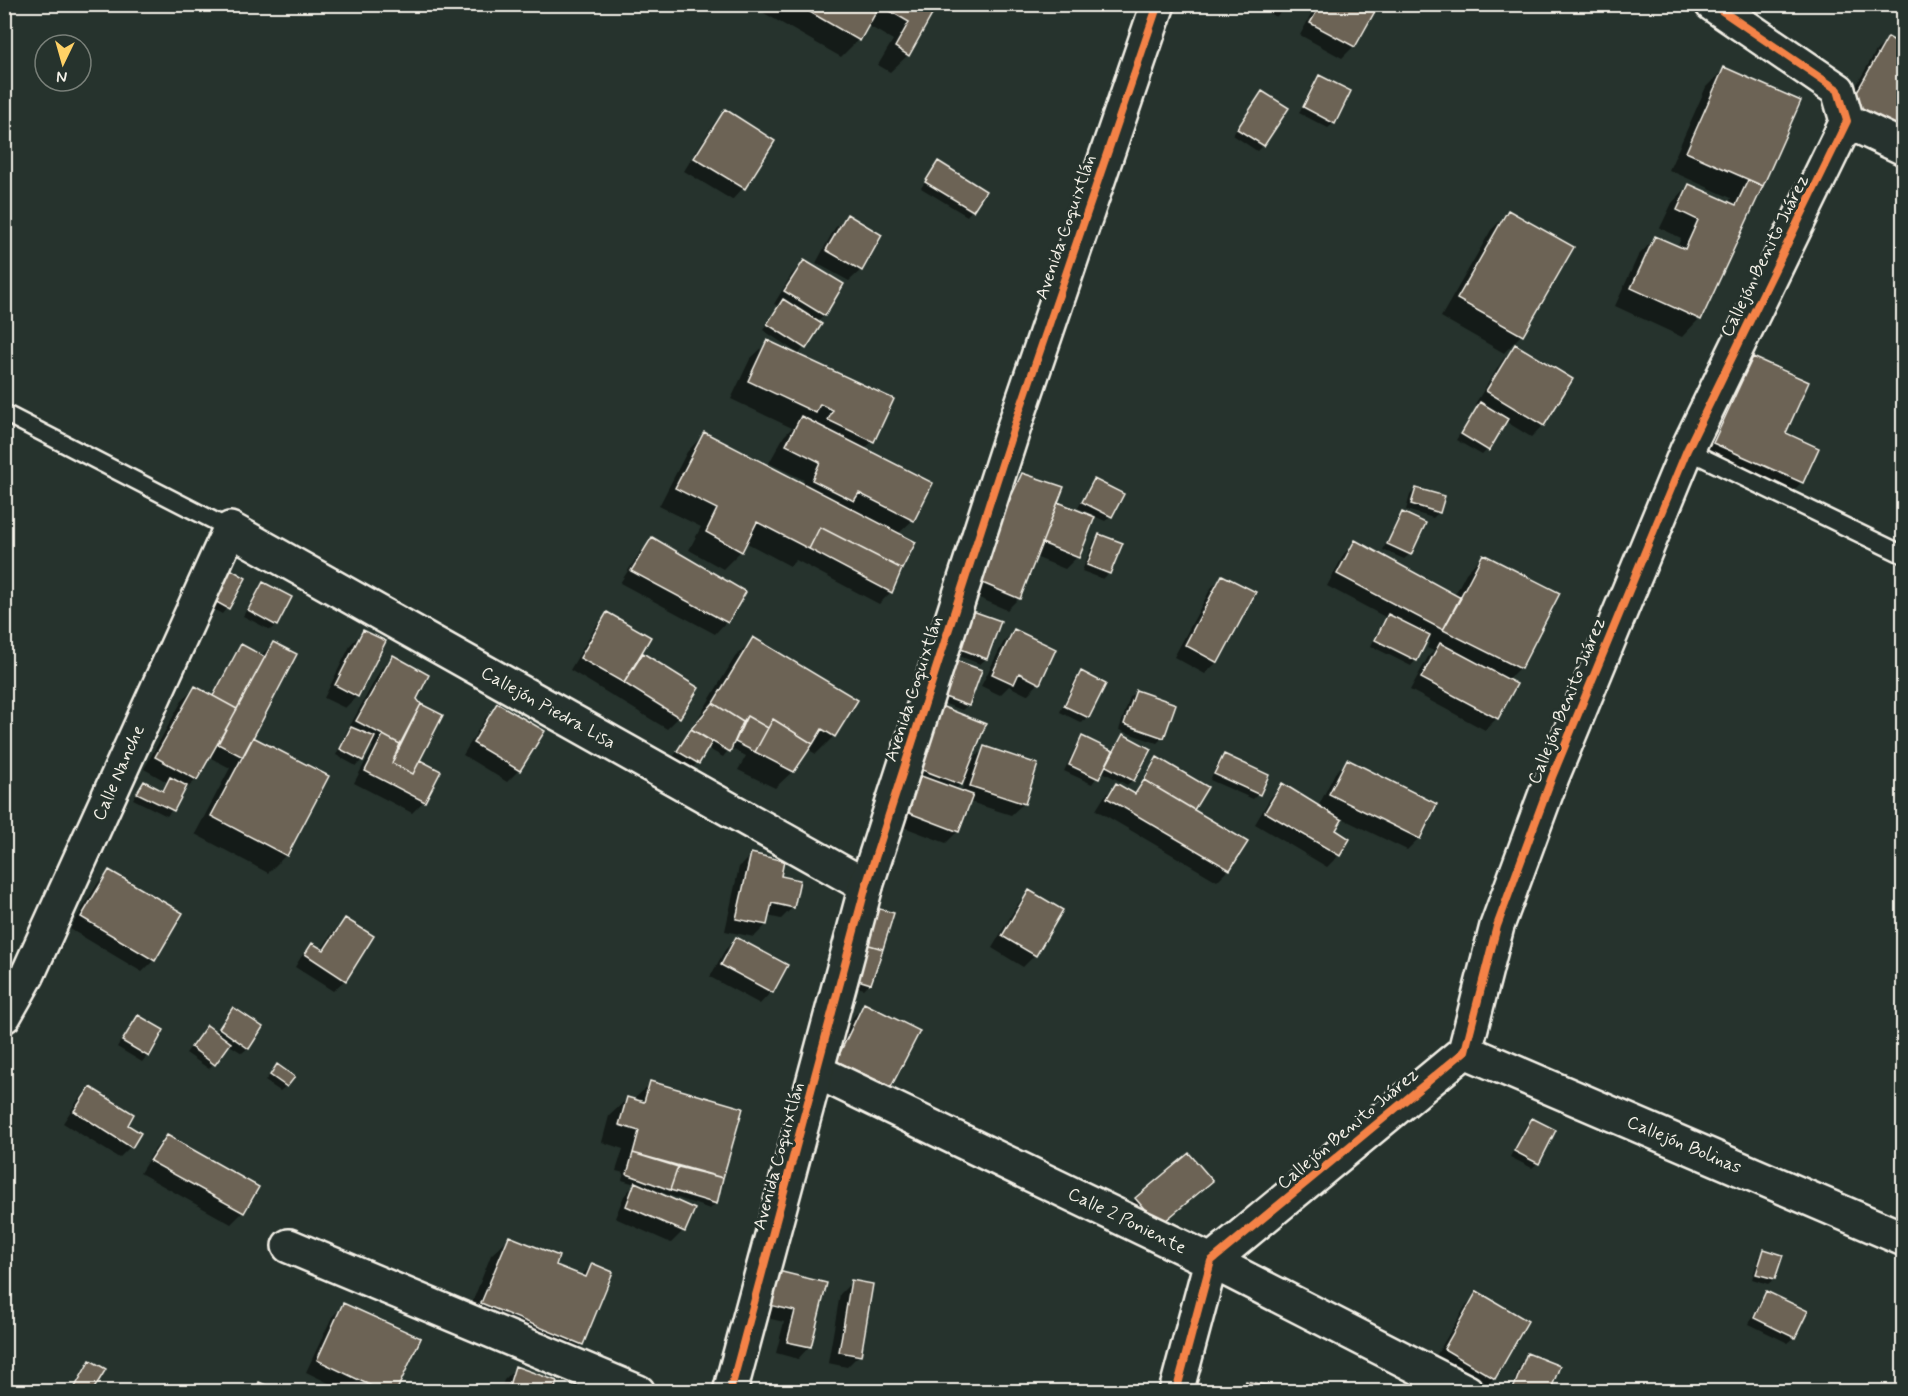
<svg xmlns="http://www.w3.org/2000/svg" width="1908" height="1396" viewBox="0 0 1908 1396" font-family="Mynerve,sans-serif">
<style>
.shadow{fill:#0007;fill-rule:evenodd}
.building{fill:#6c6355;stroke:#f4f1e8;stroke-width:1.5}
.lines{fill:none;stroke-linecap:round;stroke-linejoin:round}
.service-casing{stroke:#f4f1e8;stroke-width:21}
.minor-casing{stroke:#f4f1e8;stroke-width:38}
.tertiary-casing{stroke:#f4f1e8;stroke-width:38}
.service{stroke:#26332d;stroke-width:16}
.minor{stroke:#26332d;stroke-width:33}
.tertiary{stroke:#26332d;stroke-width:33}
.cycleway-casing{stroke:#26332d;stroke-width:11}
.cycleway{stroke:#f48246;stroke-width:8}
.labels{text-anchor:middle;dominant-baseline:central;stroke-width:6;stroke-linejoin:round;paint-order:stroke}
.street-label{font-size:18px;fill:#f4f1e8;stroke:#26332d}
</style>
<rect width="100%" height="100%" fill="#26332d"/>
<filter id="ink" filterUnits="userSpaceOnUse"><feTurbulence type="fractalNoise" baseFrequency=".0167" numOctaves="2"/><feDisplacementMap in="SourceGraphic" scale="12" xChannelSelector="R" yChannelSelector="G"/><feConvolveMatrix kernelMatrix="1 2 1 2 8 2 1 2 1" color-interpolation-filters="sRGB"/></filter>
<g filter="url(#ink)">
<path class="shadow" d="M748,4h188l-28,51 -18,17 -12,-7 15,-25 -26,-15 -9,15 -17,17z
M1252,4h36l-12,13z
M1317,4h60l-23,42 -12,12 -42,-23z
M1888,39l16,9 -65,68 37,-65z
M1724,69l75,33 -100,217 -17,18 -67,-31 23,-50 17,-18 22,10 4,-10 -21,-10 12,-25 17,-18 40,18 2,-5 -62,-28 37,-83z
M1319,77l15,46 -6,5 -29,-15 15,-31z
M1262,93l25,15 -24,37 -6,6 -24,-16 23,-37z
M725,111l48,30 -30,47 -11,12 -48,-29 30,-48z
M938,163l34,47 -5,6 -46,-28z
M1509,212l12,123 -17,18 -63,-36 50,-87z
M847,216l14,54 -12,11 -33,-18 19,-35z
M804,262l20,53 -7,8 3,2 -21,29 -36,-24 15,-24 -4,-2 18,-30z
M768,342l105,99 -10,9 50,70 -15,14 2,36 -9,22 -12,12 -83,-44 -6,6 -45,-24 -4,9 -18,18 -34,-19 12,-23 -42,-21 28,-54 17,-18 98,50 2,-4 -35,-17 15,-27 8,-8 -61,-29 19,-40z
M1516,346l27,79 -12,12 -26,-16 -18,29 -5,5 -26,-15 22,-35 -3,-1 29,-46z
M1753,358l31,75 33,15 -15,34 -18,18 -87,-39 38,-85z
M1023,475l33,28 36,15 1,-3 -15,-7 11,-21 5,-6 17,35 -6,5 -11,-5 -17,41 -12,12 -30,-12 -16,41 -12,12 -44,-19 48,-104z
M1416,489l23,23 -6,6 -27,-8 4,-15z
M1402,514l8,40 -6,5 -21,-9 14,-30z
M1100,536l21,8 -13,30 -5,5 -21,-8 12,-30z
M653,539l73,83 -11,12 -95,-51 21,-32z
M1355,542l99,54 12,-23 17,-18 36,113 -12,12 -10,38 -12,12 -75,-40 18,-33 6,-6 -7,-3 3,-7 -3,-2 -11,21 -5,6 -40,-20 12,-25 4,-3 -60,-32 17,-32z
M1223,577l-6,85 -12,12 -31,-17 37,-69z
M244,578l-17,30 -5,6 -25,-14z
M263,584l13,41 -6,5 -27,-14 15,-26z
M608,614l32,39 57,35 -18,29 -12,12 -97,-59 26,-44z
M999,622l-13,37 -6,5 -31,-12z
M1014,631l25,52 -12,12 -18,-9 -9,9 -19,-9 22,-43z
M363,632l-6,64 -12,12 -21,-10 27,-54z
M753,639l103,61 -22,36 -18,18 -9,-5 -14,22 -18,17 -37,-18 8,-14 -16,-8 -7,9 -16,-9 -15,21 -19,-12 25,-34 -2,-1 39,-65z
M273,644l-21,94 34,117 -18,18 -73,-39 35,-66 -21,-11 -13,23 -12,11 -1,-1 -11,20 -5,6 -34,-17 6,-11 5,-5 17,8 6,-9 -23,-13 39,-70 12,-11 16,9 25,-45 5,-6 19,10z
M393,657l22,42 6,7 -3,55 21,11 -15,29 -12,12 -58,-30 19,-36 -4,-2 -7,15 -6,6 -20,-11 10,-22 35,-64z
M980,671l-12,34 -6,5 -25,-9z
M1081,673l6,44 -5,6 -22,-11 15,-33z
M1136,692l27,45 -6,6 -38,-13 11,-33z
M498,705l21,65 -12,12 -44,-27 23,-38z
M919,716l50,47 16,-15 51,17 -13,39 -12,11 -41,-13 -12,29 -12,12 -58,-22zM966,771l2,1 -7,21 -6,-3 6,-6z
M1123,736l10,44 -6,5 -26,-14 -9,13 -28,-13 13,-27 6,-6 28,14z
M1224,756l34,38 -5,5 -43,-19 8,-18z
M1158,759l35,50 36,60 -12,12 -121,-71 8,-13 12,-12 16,9 7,-6 13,-23z
M1347,761l72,77 -12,12 -66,-32 -7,13 14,9 -10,16 -11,11 -72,-43 16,-27 12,-12 35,22 17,-34z
M751,855l28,22 14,30 -12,12 -13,-3 -2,9 -12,12 -29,-6 14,-64z
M109,872l45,88 -12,12 -72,-43 28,-46z
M1029,892l6,63 -12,12 -31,-19 26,-44z
M864,913l6,70 -6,6 -21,-6z
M345,920v60l-12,11 -38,-24 6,-10 12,-12 8,5 12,-18z
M737,938l49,28 -15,26 -11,12 -50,-27 15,-27z
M865,1005l25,82 -12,11 -53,-25 28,-56z
M228,1015l20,33 -6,5 -14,-9 -19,25 -23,-16 16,-20h13z
M138,1016l24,15 -15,25 -5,6 -25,-15 16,-25z
M277,1066l9,20 -6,5 -15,-10z
M651,1083l91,26 -26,94 -6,6 -50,-17 -1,2 24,37 -12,12 -56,-25 9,-22 11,-12 -13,-4 2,-7 -8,-2 7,-22 -21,-7 7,-26 18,-17 6,1z
M90,1088l36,37 4,22 -11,11 -56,-35 15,-23z
M1532,1119l6,44 -6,5 -22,-11 16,-32z
M167,1137l76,75 -12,12 -91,-51 15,-24z
M1199,1193l-53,44 -22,-27 12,-11z
M509,1238l45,28 27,10 11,-11 -10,79 -18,18 -99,-41 26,-66z
M1764,1251l10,28 -6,5 -16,-5 7,-22z
M770,1271l55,13 -16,63 -11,12 -22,-6 8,-31 -34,-8z
M852,1282l7,73 -12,12 -19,-4 12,-69z
M1478,1293l16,85 -12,12 -49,-29 33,-56z
M1767,1293l39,19 -12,26 -6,5 -39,-19 12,-25z
M344,1305l50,87h-47l-41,-20 26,-55z
M1528,1355l20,37h-38l12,-31z
M91,1362l-1,30h-18l13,-25z
M516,1368l36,24h-52l4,-12z
M1246,1383l40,9h-49z
M575,1388l7,4h-10z"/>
<path class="building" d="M796,4h142l-29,52 -14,-9 14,-25 -29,-17 -20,36z
M1321,4h58l-24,43 -45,-24z
M1888,37l16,9v88l-54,-30z
M1724,67l77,34 -38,85 -77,-34z
M1319,75l32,16 -16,33 -32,-17z
M1262,91l27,17 -25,38 -27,-17z
M725,109l50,32 -30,48 -51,-31z
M938,161l48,30 -13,20 -48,-29z
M1748,180l15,6 -62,134 -70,-32 24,-52 30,13 13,-29 -21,-10 12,-26 47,21z
M1508,210l66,37 -51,89 -66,-37z
M847,214l35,21 -20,36 -36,-21z
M804,260l40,24 -19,32 -41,-25z
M783,299l39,25 -16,25 -39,-25z
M767,340l127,59 -20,43 -46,-22 5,-10 -13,-6 -4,9 -68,-32z
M1515,344l58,35 -29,47 -58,-35z
M1753,357l56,25 -23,51 33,15 -16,35 -90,-40z
M1480,402l28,17 -19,32 -28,-17z
M801,416l132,67 -19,38 -55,-28 -5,8 -42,-21 8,-18 -34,-17z
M704,432l212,110 -14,27 -82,-42 -11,22 -52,-27 -15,30 -36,-20 11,-23 -42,-21z
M1022,473l42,14 -44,112 -47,-20z
M1094,479l30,15 -12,23 -30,-15z
M1416,488l29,8 -5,17 -29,-9z
M1058,502l37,15 -16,41 -37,-15z
M1402,512l24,11 -15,32 -24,-11z
M820,527l82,42 -10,24 -83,-44z
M1099,534l24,9 -13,31 -23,-9z
M652,537l94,55 -18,31 -97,-52z
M1355,540l106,58 -18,32 -106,-56z
M1483,554l77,39 -39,76 -78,-39z
M220,563l26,15 -17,31 -27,-15z
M1222,575l34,17 -38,71 -33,-18z
M263,582l29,15 -15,29 -29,-16z
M967,609l34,12 -14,38 -34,-13z
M607,612l44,25 -27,46 -44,-25z
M1388,614l42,21 -13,26 -42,-21z
M1014,629l42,20 -16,35 -21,-11 -5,11 -22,-10z
M363,630l23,11 -28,56 -23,-12z
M753,637l105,63 -23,37 -13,-8 -9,15 -40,-25 -5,9 -21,-12 -4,6 -30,-19z
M273,642l24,12 -54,103 -25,-13z
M1440,643l77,41 -19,35 -77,-41z
M241,644l24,13 -28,52 -24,-13z
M643,653l56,35 -19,30 -56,-35z
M393,655l36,20 -12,24 4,5 -21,40 -44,-23z
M955,660l27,10 -13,36 -27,-10z
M1081,671l25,13 -17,34 -25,-12z
M195,686l42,23 -40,71 -42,-23z
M1136,690l40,14 -12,34 -40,-14z
M931,702l55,22 -24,61 -55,-21z
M497,703l48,28 -25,40 -47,-28z
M713,703l30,19 -13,30 -39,-23z
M421,704l22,11 -30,59 -21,-11z
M747,716l21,12 -13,24 -20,-10z
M773,719l40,25 -19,28 -39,-20z
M351,727l24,10 -12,24 -23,-12z
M691,729l21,13 -13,22 -22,-13z
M1123,734l28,15 -17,32 -28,-15z
M383,735l17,9 -8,19 21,11 7,-14 21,11 -16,31 -60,-31z
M1082,736l31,15 -14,28 -30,-14z
M253,737l76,39 -42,80 -76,-40z
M984,746l54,18 -13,40 -55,-18z
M1224,754l45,21 -9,20 -46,-21z
M1157,757l51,30 -14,23 -50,-30z
M1347,759l90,45 -17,35 -91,-45z
M913,773l60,22 -14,37 -60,-23z
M170,777l17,9 -13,25 -37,-18 7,-12 19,10z
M1144,780l104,62 -18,28 -123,-72 9,-15 19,11z
M1282,783l60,37 -6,10 14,9 -10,17 -75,-44z
M751,853l33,8 -3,15 19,4 -6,28 -22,-5 -5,22 -31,-6z
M109,870l74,43 -28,48 -74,-44z
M1029,890l34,20 -27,46 -34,-20z
M869,906l25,7 -11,36 -24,-7z
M345,918l29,18 -28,45 -41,-27 7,-11 12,7z
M736,937l52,28 -15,28 -52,-28z
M859,942l24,7 -12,35 -23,-7z
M864,1003l56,28 -29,56 -55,-26z
M233,1007l30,20 -14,22 -30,-21z
M138,1015l26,15 -15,27 -27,-16z
M207,1025l24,18 -16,22 -24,-18z
M277,1064l18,13 -8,10 -17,-12z
M650,1081l93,27 -20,70 -90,-25 6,-22 -20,-6 8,-28 17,5z
M90,1087l44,27 -6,11 13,8 -9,15 -58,-37z
M1532,1118l24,12 -17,34 -25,-13z
M167,1135l92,52 -15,26 -94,-52z
M633,1153l45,14 -8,23 -43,-16z
M1189,1153l24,28 -54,45 -24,-28z
M678,1167l45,11 -6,26 -47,-14z
M635,1182l60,27 -10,23 -59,-26z
M509,1236l50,20 -3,9 30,12 6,-14 21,9 -30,73 -102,-42z
M1764,1249l19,6 -8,24 -19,-5z
M770,1269l57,14 -16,64 -24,-5 8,-31 -34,-8z
M851,1280l22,4 -12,72 -22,-4z
M1477,1291l51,30 -33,58 -51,-30z
M1766,1291l42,20 -13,27 -41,-20z
M343,1303l78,35 -25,54h-12l-67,-32z
M1527,1353l33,13 -10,26h-38z
M90,1360l16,9 -14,23h-8l-9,-5z
M515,1366l42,15 -3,11h-47z
M1246,1381l47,10 -50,1z
M259,1382l23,10h-27z"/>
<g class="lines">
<defs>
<path id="service" d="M4,413l226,116
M1687,450l217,105"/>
<path id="minor" d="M1847,121l57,27
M4,1016l24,-42 202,-445 636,357
M1465,1051l439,188
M818,1072l393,189 256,131
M289,1246l349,146
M1176,1392l35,-131 254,-210 32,-125 55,-149 135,-327 160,-329 -9,-31 -126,-86"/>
<path id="tertiary" d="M730,1392l136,-506 148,-459 144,-423"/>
</defs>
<use href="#service" class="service-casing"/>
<use href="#minor" class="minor-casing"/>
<use href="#tertiary" class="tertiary-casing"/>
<use href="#service" class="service"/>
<use href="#minor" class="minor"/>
<use href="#tertiary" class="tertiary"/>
<defs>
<path id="cycleway" d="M730,1392l136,-506 148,-459 144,-423
M1176,1392l35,-131 254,-210 32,-125 55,-149 135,-327 160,-329 -9,-31 -126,-86"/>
</defs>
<use href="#cycleway" class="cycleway-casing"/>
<use href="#cycleway" class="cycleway"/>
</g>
</g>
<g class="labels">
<g class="street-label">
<text transform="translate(1066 227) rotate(-71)">Avenida Coquixtlán</text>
<text transform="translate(1765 256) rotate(-64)">Callejón Benito Juárez</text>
<text transform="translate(914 689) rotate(-72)">Avenida Coquixtlán</text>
<text transform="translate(1567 701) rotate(-68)">Callejón Benito Juárez</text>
<text transform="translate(548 708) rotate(29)">Callejón Piedra Lisa</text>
<text transform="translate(119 773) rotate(-66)">Calle Nanche</text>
<text transform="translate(1348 1129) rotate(-40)">Callejón Benito Juárez</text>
<text transform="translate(1684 1145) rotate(23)">Callejón Bolinas</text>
<text transform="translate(779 1156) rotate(-75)">Avenida Coquixtlán</text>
<text transform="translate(1127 1221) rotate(26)">Calle 2 Poniente</text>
</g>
</g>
<rect width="1908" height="1396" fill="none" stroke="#26332d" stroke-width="24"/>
<rect x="12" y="12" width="1884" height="1372" fill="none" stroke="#f4f1e8" stroke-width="2" filter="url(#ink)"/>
<g transform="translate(63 63) rotate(185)"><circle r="28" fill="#26332d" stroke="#787f78" stroke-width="1.5"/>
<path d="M0-4.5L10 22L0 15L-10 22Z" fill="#ffd166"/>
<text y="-9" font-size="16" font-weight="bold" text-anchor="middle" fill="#f4f1e8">N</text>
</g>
</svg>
